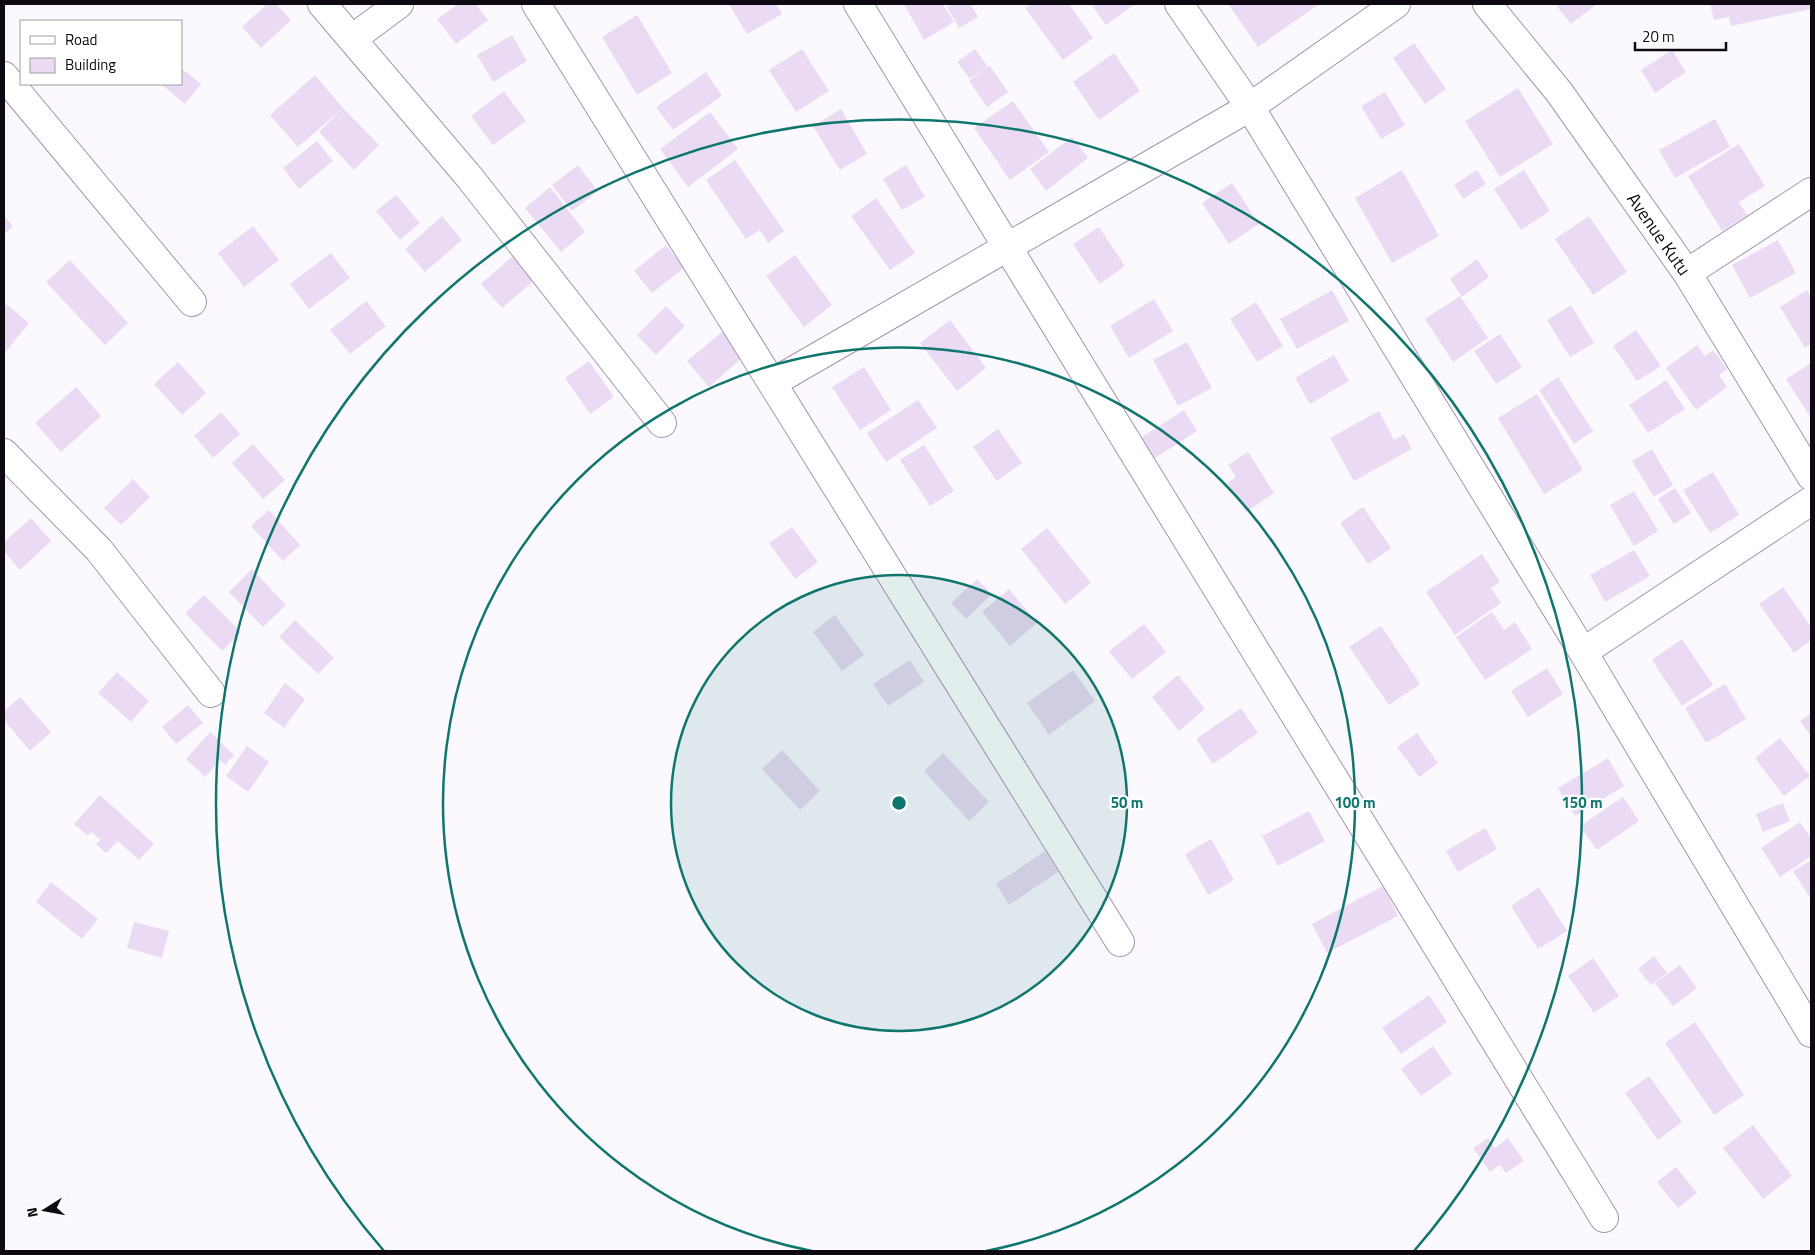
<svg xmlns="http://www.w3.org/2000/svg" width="1815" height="1255" viewBox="0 0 1815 1255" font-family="'Titillium Web',sans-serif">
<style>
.building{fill:#eadaf3}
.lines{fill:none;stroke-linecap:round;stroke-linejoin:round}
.minor-casing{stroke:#a495ac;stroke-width:30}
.minor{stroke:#fff;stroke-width:28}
.ring{fill:none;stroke:#0f766e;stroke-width:2.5}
.labels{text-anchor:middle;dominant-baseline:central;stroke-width:4.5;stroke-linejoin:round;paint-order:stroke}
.street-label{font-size:18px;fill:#0f0a12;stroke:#fff}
.centre{fill:#0f766e;stroke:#fff;stroke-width:2.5}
.ring-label{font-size:15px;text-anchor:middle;font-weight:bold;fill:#0f766e;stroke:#fff;stroke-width:4.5;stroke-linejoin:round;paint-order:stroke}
</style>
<rect width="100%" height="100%" fill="#fcf9fe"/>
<path class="building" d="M267,4h9l15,16 -30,28 -19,-21z
M458,4h18l12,16 -32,24 -19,-25z
M729,4h47l6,10 -35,20z
M904,4h39l11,18 -30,18z
M952,4h19l7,13 -19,11 -12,-21z
M1031,4h38l24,34 -30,22 -38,-52z
M1091,4h44l-29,21z
M1228,4h91l-61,43z
M1555,4h42l-26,20z
M1710,4h101v5l-80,17 -2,-9 -15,3z
M637,15l35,58 -35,22 -35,-58z
M512,35l15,26 -34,21 -16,-27z
M1414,43l32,46 -21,15 -32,-46z
M802,49l27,42 -33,21 -27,-42z
M975,49l13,18 -18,12 -13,-17z
M1672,50l14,22 -31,21 -14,-23z
M1114,53l26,38 -41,29 -26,-38z
M990,66l18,26 -21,15 -18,-26z
M181,68l20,16 -16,20 -24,-20h20z
M706,72l16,24 -49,34 -17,-23z
M315,75l28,33 -45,39 -28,-32z
M1518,88l35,56 -53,33 -35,-56z
M504,91l22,30 -33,24 -22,-29z
M1385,92l20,33 -24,14 -20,-33z
M1013,101l36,51 -39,28 -36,-52z
M343,108l36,37 -25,25 -35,-38z
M841,109l26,45 -27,16 -27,-44z
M710,112l28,37 -50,38 -28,-38z
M1715,119l15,28 -55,31 -16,-28z
M1072,137l16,21 -42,33 -16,-22z
M317,141l16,20 -34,28 -16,-21z
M1739,144l26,42 -26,16 8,13 -25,16 -34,-55z
M735,160l49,71 -16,12 -8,-13 -14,9 -40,-59z
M578,165l20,26 -26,20 -20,-26z
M906,165l19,32 -23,13 -19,-31z
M1402,170l37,66 -47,27 -37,-65z
M1477,170l9,14 -23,15 -9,-14z
M1524,170l26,41 -29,19 -27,-41z
M1232,183l27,41 -30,20 -27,-41z
M550,187l35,45 -24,20 -36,-44z
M396,195l24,28 -20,17 -24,-29z
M876,198l39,55 -25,17 -39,-54z
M4,216l9,10 -9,9z
M442,216l20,24 -37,32 -20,-23z
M1589,216l38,56 -34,23 -38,-56z
M253,226l26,34 -35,27 -26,-34z
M1099,227l26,39 -25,18 -27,-40z
M1778,240l18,33 -46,25 -18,-33z
M666,245l18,23 -32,25 -18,-22z
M331,253l19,25 -41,31 -19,-25z
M514,255l21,25 -33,28 -21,-24z
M795,255l37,50 -28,22 -38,-51z
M1477,259l12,18 -27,20 -12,-18z
M70,260l58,63 -23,22 -59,-63z
M1332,290l17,31 -52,28 -17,-30z
M1807,290l4,7v47l-6,4 -25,-41z
M1460,296l28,42 -35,24 -28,-43z
M1154,299l19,32 -44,27 -19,-32z
M366,301l20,25 -36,28 -20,-24z
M1256,302l27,44 -26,16 -27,-43z
M6,304l23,19 -25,31v-47z
M1571,305l23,38 -24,14 -23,-37z
M666,306l19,20 -29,29 -19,-20z
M950,320l36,48 -29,23 -37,-48z
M1636,330l25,36 -24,15 -24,-35z
M723,331l21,25 -35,31 -22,-26z
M1500,334l22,33 -26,17 -22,-33z
M1187,342l25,46 -34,18 -25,-46z
M1697,345l8,11 8,-6 14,19 -8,6 8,12 -31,23 -30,-42z
M1334,355l15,26 -39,23 -15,-26z
M589,361l25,36 -24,17 -25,-36z
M178,362l28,31 -24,22 -28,-31z
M1811,363v55l-25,-39z
M864,367l27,43 -31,20 -28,-43z
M1558,377l35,54 -19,13 -35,-54z
M1666,380l19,29 -37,24 -19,-28z
M76,387l25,29 -40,36 -26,-29z
M1537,394l46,76 -39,24 -46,-76z
M918,400l19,28 -51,34 -19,-29z
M1184,410l13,21 -45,29 -13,-21z
M1379,411l15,29 10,-6 8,15 -58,32 -24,-43z
M221,412l19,22 -27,24 -19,-22z
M998,429l24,34 -25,18 -24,-34z
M253,444l32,36 -22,19 -31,-36z
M924,445l30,46 -24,15 -30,-46z
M1652,449l21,36 -19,12 -22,-36z
M1248,452l26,41 -28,19 -19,-29 9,-6 -8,-12z
M1713,472l26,43 -29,18 -27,-43z
M133,479l17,18 -29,28 -17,-17z
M1675,488l16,25 -17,11 -16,-25z
M1634,491l24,40 -24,15 -24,-41z
M1363,507l28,41 -23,16 -28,-41z
M269,510l31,35 -17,16 -32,-35z
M31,518l20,23 -31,29 -16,-19v-9z
M792,527l26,35 -23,17 -26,-36z
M1047,528l44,55 -26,21 -44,-55z
M1634,550l16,26 -45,26 -15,-27z
M1482,554l18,28 -9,6 10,15 -46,32 -29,-43z
M252,569l34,36 -23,22 -34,-35z
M977,579l15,15 -26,25 -15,-16z
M1783,587l28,40v13l-17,13 -35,-49z
M1009,589l28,34 -27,23 -28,-34z
M204,595l37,37 -19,19 -37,-38z
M1492,612l12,18 11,-8 17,27 -47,31 -29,-43z
M835,615l29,40 -22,16 -29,-39z
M295,620l39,38 -16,16 -39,-37z
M1144,624l22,28 -34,27 -23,-28z
M1381,626l39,58 -31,21 -40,-58z
M1682,639l31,46 -31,21 -30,-46z
M910,660l14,22 -36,24 -15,-22z
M1547,668l16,26 -35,23 -17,-26z
M1073,670l22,31 -46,34 -22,-32z
M117,672l32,29 -18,21 -33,-29z
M1178,675l27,34 -26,22 -27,-34z
M285,683l20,16 -21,29 -20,-15z
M1725,684l21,35 -40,24 -21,-35z
M20,697l31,35 -21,19 -26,-31v-9z
M188,705l15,18 -27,21 -14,-17z
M1241,708l17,25 -45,31 -17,-25z
M1811,713v23l-11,-15z
M210,732l24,23 -9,10 -5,-5 -15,17 -19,-18z
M1417,733l21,30 -19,14 -22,-30z
M1780,738l30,38 -26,20 -29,-38z
M247,746l22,16 -21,30 -22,-16z
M782,750l38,41 -20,19 -38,-41z
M943,753l46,49 -20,19 -45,-50z
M1608,758l16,28 -49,30 -17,-28z
M100,795l54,49 -15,16 -21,-19 -12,12 -10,-9 5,-4 -10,-8 -3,4 -14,-12z
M1623,797l16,24 -42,29 -17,-24z
M1783,803l7,18 -27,11 -7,-18z
M1309,811l16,30 -47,25 -16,-30z
M1800,822l11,16v18l-31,21 -19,-29z
M1485,828l12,21 -39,23 -12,-21z
M1211,839l23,41 -26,15 -23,-41z
M1045,851l13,21 -49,33 -13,-21z
M1811,860v39l-18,-28z
M51,882l47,37 -16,20 -46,-37z
M1383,886l15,30 -71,37 -15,-29z
M1539,887l28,44 -29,18 -27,-43z
M134,922l35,9 -7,27 -35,-10z
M1654,956l13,17 -16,12 -13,-16z
M1593,958l26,38 -25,17 -26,-37z
M1680,965l17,23 -24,18 -18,-23z
M1429,995l18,27 -46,32 -19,-26z
M1695,1022l49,73 -30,20 -49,-72z
M1433,1046l19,28 -31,22 -20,-27z
M1649,1076l33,46 -24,18 -33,-47z
M1753,1125l39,51 -29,23 -40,-51z
M1488,1138l7,10 13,-10 16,23 -18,12 -6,-8 -10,7 -17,-24z
M1676,1167l21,26 -19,15 -21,-26z"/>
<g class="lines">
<defs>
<path id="minor" d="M322,4l148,174 192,245
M536,4l584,938
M858,4l746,1214
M1179,4l71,103 333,545 228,381
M1487,4l72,88 128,181 124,203
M352,39l47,-35
M4,76l188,226
M1687,273l124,-81
M772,383l478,-276 146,-103
M4,453l95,97 112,143
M1583,652l228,-151"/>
</defs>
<use href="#minor" class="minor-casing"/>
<use href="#minor" class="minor"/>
</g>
<circle cx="899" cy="803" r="228" fill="#0f766e" fill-opacity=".12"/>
<g class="ring">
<circle cx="899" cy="803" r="228"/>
<path d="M812 1251A456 456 0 1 1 986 1251"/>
<path d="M384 1251A683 683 0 1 1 1414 1251"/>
</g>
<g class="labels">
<g class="street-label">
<text transform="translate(1659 234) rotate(55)">Avenue Kutu</text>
</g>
</g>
<circle cx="899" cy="803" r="8" class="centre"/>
<g class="ring-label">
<text x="1127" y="808">50 m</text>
<text x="1355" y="808">100 m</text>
<text x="1582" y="808">150 m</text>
</g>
<rect width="1815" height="1255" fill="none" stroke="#0f0a12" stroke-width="10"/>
<rect x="20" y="20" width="162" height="65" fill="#ffffff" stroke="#9f9da0"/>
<rect x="30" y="36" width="25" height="8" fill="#ffffff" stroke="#9f9da0"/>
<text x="65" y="45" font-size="15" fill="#0f0a12">Road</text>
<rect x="30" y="58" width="25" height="15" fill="#eadaf3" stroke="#9f9da0"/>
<text x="65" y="70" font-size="15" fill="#0f0a12">Building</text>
<g transform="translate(45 1210) rotate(259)" stroke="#ffffff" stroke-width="4" paint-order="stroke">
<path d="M0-4L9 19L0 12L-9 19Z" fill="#0f0a12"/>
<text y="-8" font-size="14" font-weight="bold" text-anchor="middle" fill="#0f0a12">N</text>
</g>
<path d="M1635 42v8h91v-8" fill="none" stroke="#0f0a12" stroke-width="2.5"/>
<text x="1642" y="42" font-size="15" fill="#0f0a12" stroke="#ffffff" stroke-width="4" paint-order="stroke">20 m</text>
</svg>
